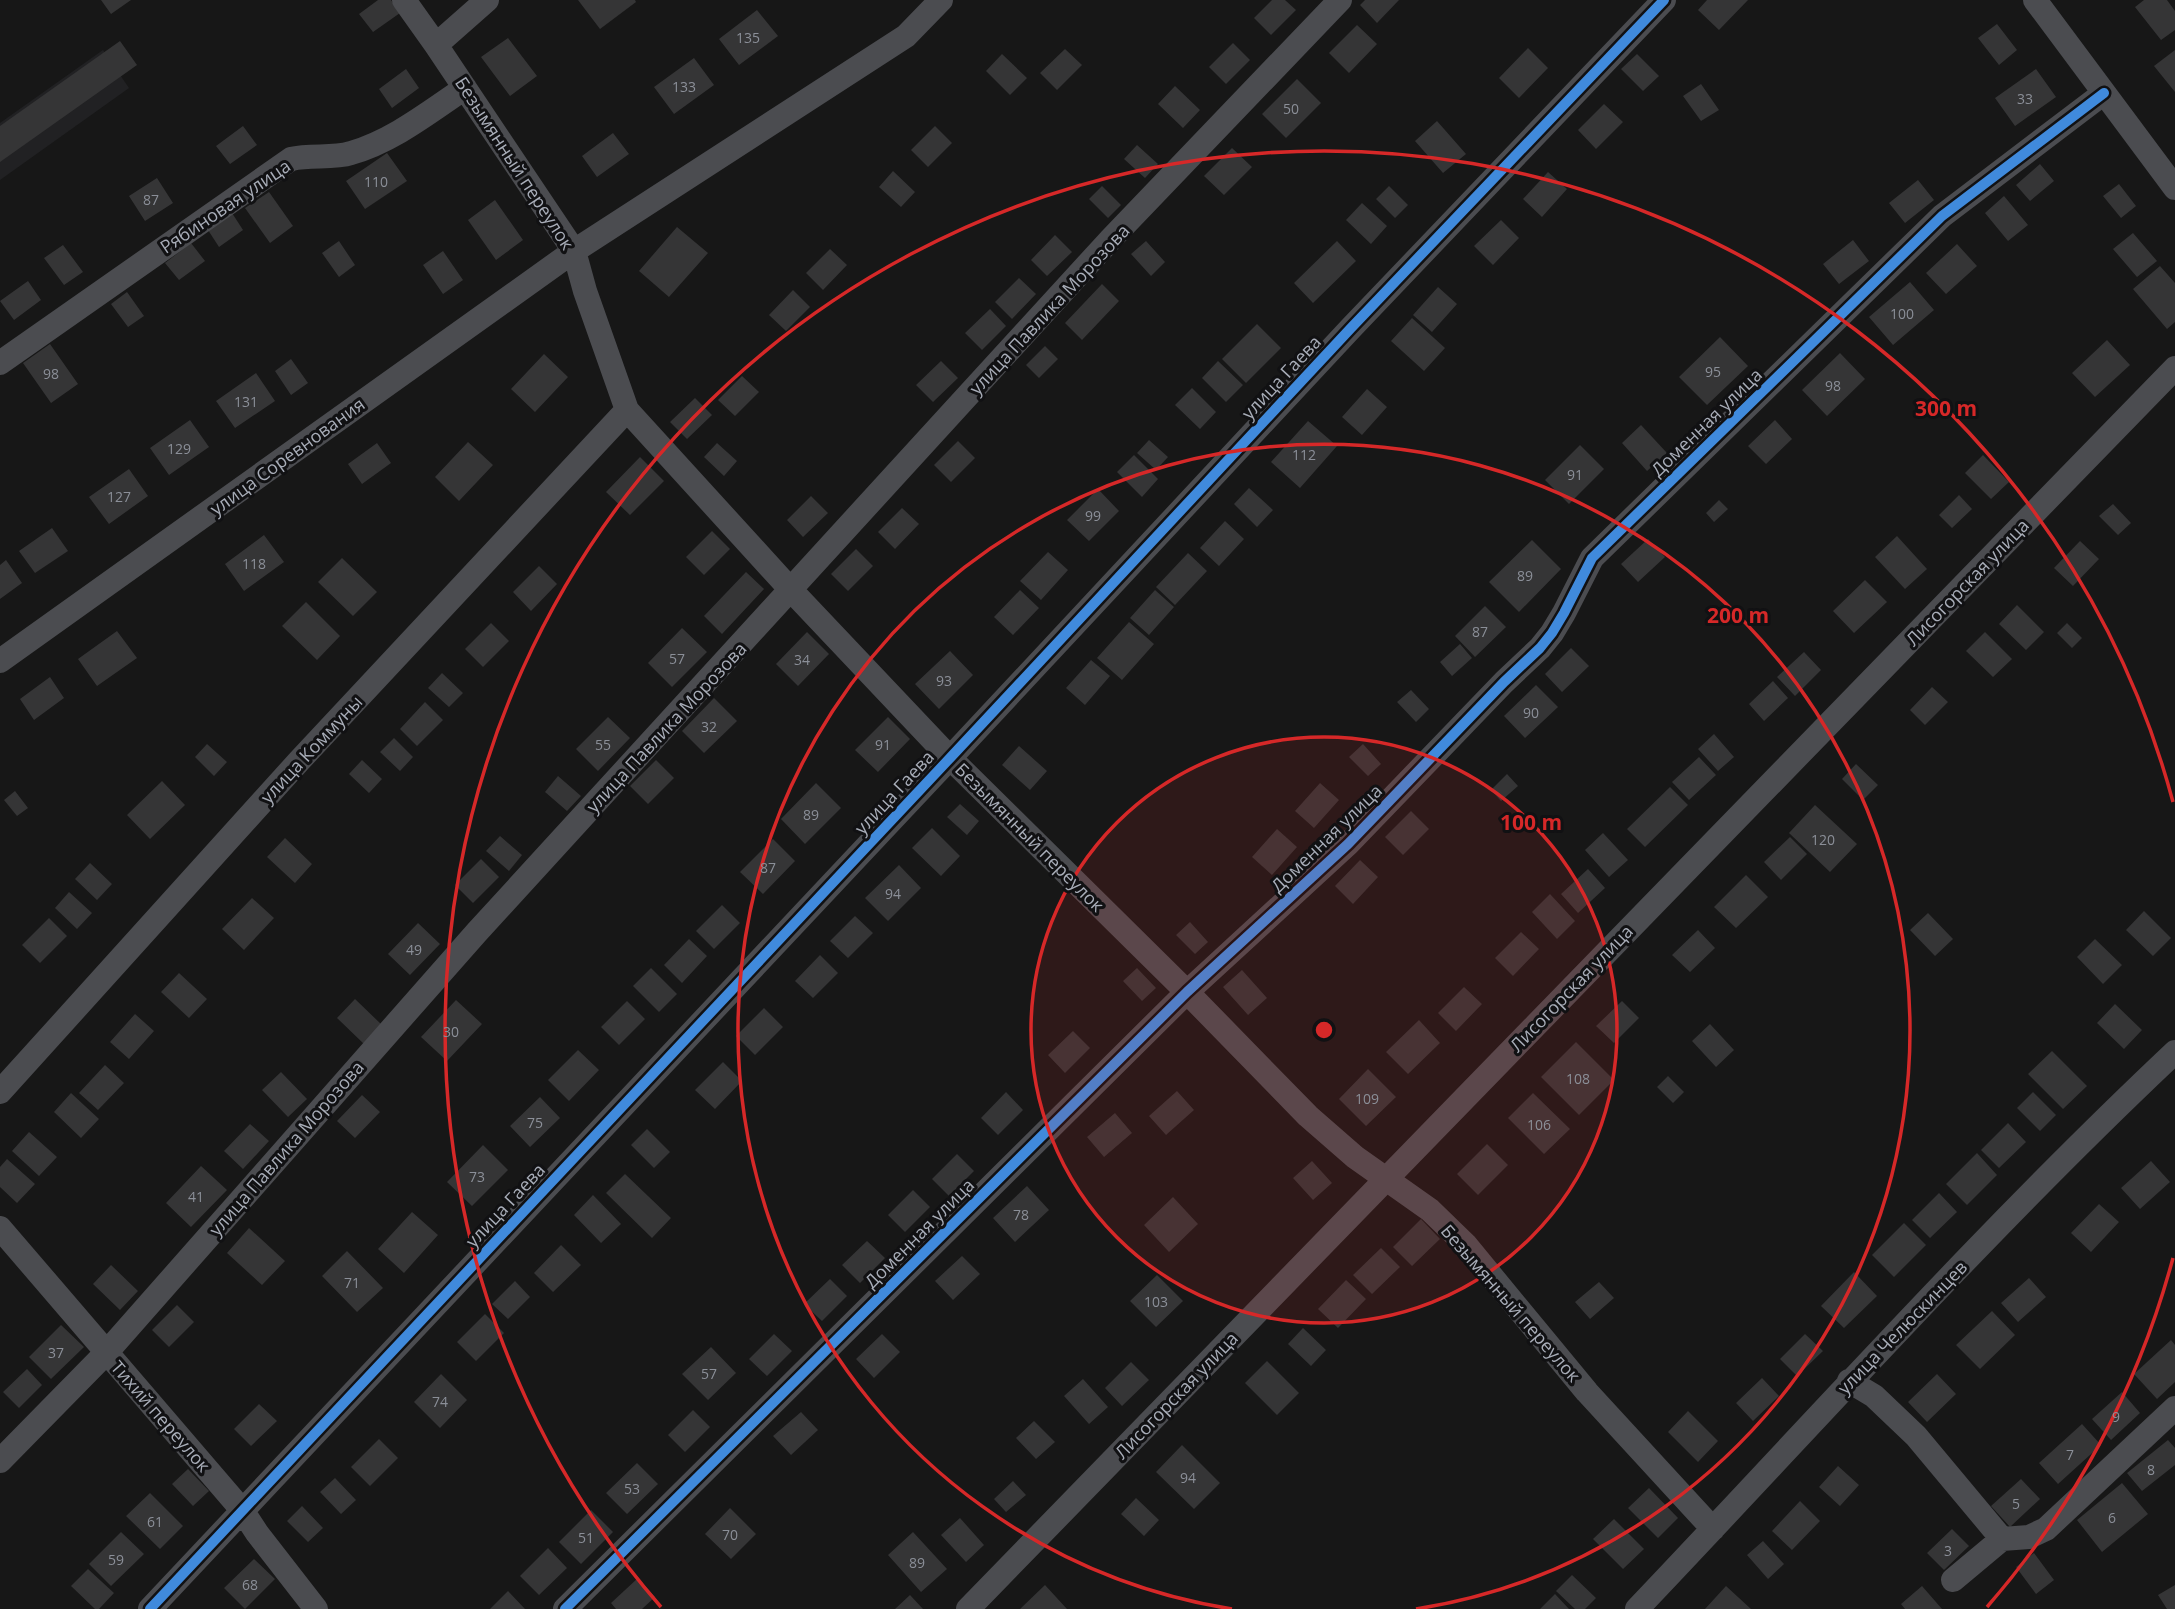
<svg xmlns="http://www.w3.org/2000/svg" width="2175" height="1609" viewBox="0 0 2175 1609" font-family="'Open Sans',sans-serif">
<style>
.built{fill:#212123}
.building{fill:#353536}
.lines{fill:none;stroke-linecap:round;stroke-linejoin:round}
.minor{stroke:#4b4c50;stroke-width:24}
.cycleway-casing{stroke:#111113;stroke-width:15}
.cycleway{stroke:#408adc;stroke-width:10}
.ring{fill:none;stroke:#d62828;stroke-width:3.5}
.labels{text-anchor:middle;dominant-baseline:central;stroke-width:6;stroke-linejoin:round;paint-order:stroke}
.number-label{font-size:14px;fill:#8b8f98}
.street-label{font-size:18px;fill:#a8adb8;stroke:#111113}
.centre{fill:#d62828;stroke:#111113;stroke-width:3.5}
.ring-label{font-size:21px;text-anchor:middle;font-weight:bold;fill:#d62828;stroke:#111113;stroke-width:6;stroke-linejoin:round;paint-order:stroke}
</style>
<rect width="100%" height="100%" fill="#171717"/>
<path class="built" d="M103,50l26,38 -129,92v-57z"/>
<path class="building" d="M101,0h30l-20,14z
M378,0h13l9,13 -27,19 -14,-18z
M578,0h57l1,2 -36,27z
M1272,0h13l11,10 -25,25 -17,-17z
M1365,0h34l-22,23 -17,-18z
M1707,0h41l-29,30 -21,-20z
M2144,0h23l8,11v19l-14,10 -26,-33z
M757,10l21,26 -39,29 -20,-26z
M1997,24l20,26 -18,15 -21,-27z
M1357,25l20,19 -28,29 -20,-20z
M508,38l29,38 -27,20 -29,-39z
M120,41l17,24 -137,97v-36z
M1233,43l17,17 -24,24 -17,-17z
M1528,48l20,20 -29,30 -20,-20z
M1065,49l17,16 -25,25 -17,-17z
M2175,50v42l-21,-26z
M1002,54l25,24 -17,17 -24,-24z
M1637,54l22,22 -16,15 -22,-22z
M694,58l20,27 -40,29 -20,-27z
M406,69l13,19 -27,20 -13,-19z
M2036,69l20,28 -41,29 -20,-28z
M1297,79l24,24 -35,35 -24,-24z
M1701,84l18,26 -18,11 -18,-25z
M1175,86l25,24 -17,18 -25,-24z
M1604,104l19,18 -27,27 -18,-19z
M1437,121l29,33 -23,19 -28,-32z
M243,126l14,19 -27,19 -14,-18z
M935,126l17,17 -24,24 -17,-17z
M613,133l16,21 -32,23 -15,-21z
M1137,145l21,19 -13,14 -21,-19z
M1232,148l20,19 -28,28 -20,-19z
M387,153l20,28 -42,28 -19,-28z
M2040,164l14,17 -24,20 -14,-16z
M893,171l22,21 -14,15 -22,-20z
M1548,172l19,17 -25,28 -19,-18z
M157,178l16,25 -28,18 -16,-25z
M1918,180l16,20 -29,23 -16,-20z
M2119,184l17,22 -15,12 -18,-22z
M1102,186l19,19 -13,13 -19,-19z
M1389,186l19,19 -13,13 -19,-19z
M269,192l24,34 -23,17 -25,-35z
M2004,196l24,29 -20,16 -23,-28z
M495,200l28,40 -27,20 -28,-40z
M1362,203l25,23 -16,18 -25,-24z
M232,213l11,17 -24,17 -11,-17z
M1501,220l18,18 -26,27 -19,-19z
M677,227l31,26 -39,44 -30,-26z
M2133,233l24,28 -20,16 -24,-28z
M1055,235l17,17 -25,24 -16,-16z
M1853,240l16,21 -30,23 -16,-20z
M339,241l16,24 -16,12 -17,-24z
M1146,241l19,21 -14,14 -20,-22z
M1337,241l19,20 -43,42 -19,-20z
M191,243l14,18 -26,19 -14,-17z
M1957,244l20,22 -31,28 -20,-21z
M63,245l20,27 -19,13 -20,-27z
M830,249l17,16 -24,25 -17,-17z
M443,251l20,29 -20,14 -20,-29z
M2160,266l15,17v39l-8,7 -34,-40z
M1019,278l17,16 -24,25 -17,-17z
M28,281l13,19 -27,20 -14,-19z
M1910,282l24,28 -41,35 -24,-28z
M1102,284l17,17 -37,39 -17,-17z
M1438,287l19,17 -25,28 -19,-17z
M793,290l17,17 -24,24 -17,-16z
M127,292l17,24 -16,11 -17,-23z
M990,309l16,17 -24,24 -17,-17z
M1412,318l33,30 -21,23 -33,-30z
M1257,324l24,24 -35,35 -24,-24z
M1720,337l28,29 -41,39 -28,-28z
M2107,340l23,25 -35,32 -23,-24z
M50,344l28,40 -27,19 -28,-40z
M1045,346l13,13 -19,19 -13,-13z
M1840,353l25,26 -38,37 -25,-26z
M544,354l24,23 -33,35 -24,-23z
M291,359l17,24 -17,12 -16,-24z
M941,361l17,17 -25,24 -17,-17z
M1218,361l25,24 -17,17 -24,-24z
M256,373l19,28 -40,27 -19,-27z
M742,376l17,16 -24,24 -17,-16z
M1192,388l24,24 -16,17 -25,-24z
M1367,389l20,18 -25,28 -20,-18z
M695,398l17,17 -25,24 -17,-17z
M190,420l19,27 -40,28 -19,-27z
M1775,420l17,19 -26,25 -18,-18z
M1308,421l29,25 -37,42 -29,-26z
M1641,425l26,28 -20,18 -25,-28z
M1149,440l19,17 -12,13 -19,-17z
M958,441l17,17 -24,24 -17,-17z
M468,442l25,23 -34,36 -24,-24z
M377,443l14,20 -29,21 -14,-20z
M717,443l20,18 -13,15 -20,-19z
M1580,445l24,24 -35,35 -24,-24z
M1134,455l24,24 -16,18 -25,-25z
M1983,455l26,27 -18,17 -26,-26z
M640,457l24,24 -34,34 -24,-23z
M129,469l19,27 -39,28 -20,-27z
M1249,488l24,22 -16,17 -23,-23z
M1098,489l21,22 -30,30 -22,-21z
M1959,495l13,14 -20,19 -13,-13z
M811,496l17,17 -25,24 -16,-17z
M1719,500l9,9 -14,13 -8,-9z
M2113,504l18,19 -13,12 -19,-19z
M902,508l17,16 -24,25 -17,-17z
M1225,521l19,18 -25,27 -19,-18z
M52,528l16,23 -33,22 -16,-22z
M712,531l18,18 -26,26 -18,-18z
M264,535l20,27 -40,29 -19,-27z
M1897,536l30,33 -22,20 -30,-32z
M1648,539l17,18 -27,25 -17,-18z
M1532,540l29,29 -42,43 -30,-30z
M2080,541l19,18 -26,27 -19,-18z
M856,549l17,17 -25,25 -17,-17z
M1048,552l20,18 -27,30 -21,-19z
M1188,553l19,18 -32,34 -19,-18z
M342,558l35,34 -24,24 -35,-34z
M6,560l16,23 -22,16v-34z
M539,566l18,18 -26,27 -18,-19z
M746,572l18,17 -42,45 -18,-18z
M1865,580l22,22 -33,31 -21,-22z
M1020,590l19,18 -26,27 -19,-18z
M1155,590l19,17 -25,28 -19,-17z
M306,602l34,34 -23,24 -35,-34z
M2017,605l27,27 -18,18 -27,-26z
M1485,606l21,21 -31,30 -20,-21z
M1129,622l25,22 -32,36 -25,-22z
M491,623l18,18 -26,26 -18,-18z
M2067,623l15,15 -10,10 -15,-15z
M682,628l25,24 -35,35 -24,-24z
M117,631l20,27 -40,28 -19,-27z
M807,632l22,22 -31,32 -22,-22z
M1985,632l27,27 -19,18 -27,-26z
M1460,644l12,14 -20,18 -12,-14z
M1571,648l18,18 -27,26 -17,-18z
M950,651l23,24 -34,34 -24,-25z
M1804,652l17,18 -26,26 -18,-19z
M1091,660l19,16 -25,29 -19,-17z
M442,673l21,20 -14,14 -21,-19z
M50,677l14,21 -30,22 -14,-21z
M1773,681l15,17 -24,23 -15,-17z
M1536,685l22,22 -33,31 -21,-22z
M1932,687l16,15 -23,23 -15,-15z
M1411,690l18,19 -13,13 -19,-20z
M714,698l23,23 -33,32 -22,-22z
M425,702l18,18 -26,26 -17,-17z
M608,717l22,21 -32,33 -22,-22z
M888,717l22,22 -32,33 -23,-22z
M1714,734l20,23 -16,14 -20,-22z
M394,738l19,19 -13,14 -20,-19z
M207,744l20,18 -13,14 -19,-19z
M1363,744l18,20 -13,12 -19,-19z
M1019,746l28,25 -17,19 -28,-25z
M1699,757l17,18 -27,25 -17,-18z
M362,760l20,19 -13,14 -20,-19z
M656,760l18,18 -26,26 -18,-18z
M1856,764l22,21 -15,15 -21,-21z
M1507,774l11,12 -17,15 -10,-11z
M558,776l23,20 -14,15 -22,-19z
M162,781l23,24 -35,34 -23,-24z
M816,783l25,25 -36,36 -24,-25z
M1320,783l19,17 -25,28 -19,-17z
M1670,787l18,18 -43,42 -18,-18z
M15,791l13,17 -11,8 -13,-16z
M960,804l19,17 -12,14 -20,-18z
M1815,805l42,39 -27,28 -41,-39z
M1411,811l18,18 -26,26 -18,-18z
M932,828l28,28 -19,20 -29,-28z
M1277,829l20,18 -25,28 -20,-18z
M1603,833l25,27 -19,17 -24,-27z
M500,836l22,19 -13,16 -23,-20z
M1790,837l17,17 -26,26 -17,-18z
M285,838l27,26 -17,19 -28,-26z
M773,839l22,22 -32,33 -23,-22z
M481,859l18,18 -26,26 -18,-18z
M1360,860l18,17 -25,27 -18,-18z
M90,863l22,21 -15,16 -22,-21z
M899,865l22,23 -33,33 -23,-23z
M1588,869l17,19 -27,25 -17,-19z
M1746,875l22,22 -32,31 -22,-21z
M69,892l23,21 -15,16 -22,-21z
M1550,894l25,27 -18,18 -25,-27z
M252,898l22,20 -30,32 -22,-21z
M722,905l18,18 -26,26 -18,-18z
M2144,911l27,27 -18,18 -27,-26z
M1928,913l25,26 -18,17 -25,-26z
M855,916l18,17 -25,25 -18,-17z
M49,918l18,18 -27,27 -18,-18z
M1190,922l18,20 -13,12 -19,-19z
M418,923l22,21 -30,31 -22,-21z
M1698,930l17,18 -25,24 -18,-17z
M1521,932l18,17 -26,27 -18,-18z
M689,939l18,17 -25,27 -18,-18z
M2095,939l27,26 -19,19 -26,-27z
M820,955l18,18 -25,25 -18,-17z
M651,968l26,26 -18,18 -26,-26z
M1137,968l19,20 -14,13 -19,-20z
M1242,970l25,28 -19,17 -25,-28z
M179,973l28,26 -18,19 -28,-26z
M1464,987l18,17 -26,27 -18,-18z
M355,999l27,26 -18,19 -27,-26z
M456,1000l26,24 -35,37 -26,-24z
M627,1001l18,18 -26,26 -18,-18z
M1622,1001l17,17 -25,25 -18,-17z
M2115,1004l27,26 -18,19 -27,-26z
M764,1008l19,19 -28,28 -19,-19z
M135,1014l19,17 -25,28 -19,-17z
M1419,1020l21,23 -32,31 -22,-22z
M1710,1024l24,26 -18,17 -24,-26z
M1073,1031l17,17 -25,25 -17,-18z
M1576,1042l38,38 -35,35 -38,-38z
M578,1050l21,20 -30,31 -21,-21z
M2052,1051l35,35 -24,23 -35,-35z
M723,1062l19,19 -27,28 -20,-19z
M105,1065l19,18 -26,27 -19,-17z
M1368,1069l28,28 -30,29 -27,-27z
M281,1072l26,27 -19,18 -26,-27z
M1668,1076l16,16 -11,11 -16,-16z
M1177,1091l17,19 -28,25 -17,-19z
M1006,1092l17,18 -25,25 -17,-17z
M2033,1092l23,23 -16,16 -23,-23z
M71,1093l28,26 -18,19 -27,-26z
M1533,1093l37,36 -26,25 -36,-36z
M362,1095l18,17 -25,26 -18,-17z
M540,1097l20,21 -30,29 -20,-21z
M1115,1113l17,20 -28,24 -17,-20z
M2008,1123l18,19 -27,26 -18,-18z
M250,1124l19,17 -26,28 -19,-18z
M647,1129l23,23 -16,16 -23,-23z
M29,1132l28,25 -18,19 -27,-25z
M1487,1144l21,21 -30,30 -21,-21z
M483,1145l25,25 -36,36 -25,-24z
M1977,1153l20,22 -30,30 -21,-21z
M957,1154l17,17 -25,25 -17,-17z
M7,1159l28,25 -18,19 -17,-16v-20z
M1312,1161l20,22 -19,17 -20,-22z
M2151,1161l19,21 -30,27 -19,-21z
M201,1166l26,24 -36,37 -25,-24z
M625,1174l46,44 -19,20 -46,-45z
M1027,1186l22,24 -34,32 -22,-24z
M913,1190l17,17 -25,25 -17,-17z
M1939,1193l18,19 -27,26 -18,-18z
M593,1195l28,29 -20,19 -27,-28z
M1173,1197l25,27 -29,28 -25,-27z
M2099,1204l20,18 -28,30 -20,-19z
M412,1212l26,23 -34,38 -26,-24z
M1421,1219l19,20 -28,27 -19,-19z
M1904,1223l22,22 -32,32 -22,-22z
M249,1228l36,33 -23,24 -35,-32z
M867,1241l18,17 -25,25 -18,-18z
M561,1245l20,20 -28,27 -19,-19z
M1381,1248l19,19 -28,27 -19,-19z
M347,1251l36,37 -26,24 -35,-36z
M962,1256l18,18 -27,26 -18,-19z
M111,1265l27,26 -18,19 -27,-26z
M1854,1272l23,24 -33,32 -23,-22z
M1157,1275l26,26 -27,26 -26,-26z
M2029,1278l17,19 -28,25 -17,-19z
M830,1279l17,17 -25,25 -18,-17z
M1346,1280l20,19 -28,29 -20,-19z
M515,1281l15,16 -22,22 -16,-15z
M1599,1282l15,16 -24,21 -15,-17z
M177,1305l17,17 -25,25 -17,-17z
M1992,1311l23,24 -35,34 -24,-24z
M485,1314l19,19 -28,28 -19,-19z
M61,1325l23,22 -33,32 -22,-22z
M1303,1328l23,22 -15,16 -23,-22z
M774,1334l18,17 -25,25 -18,-17z
M882,1334l18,18 -26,26 -18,-19z
M1805,1334l18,17 -26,25 -17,-17z
M2171,1340l4,5v37l-18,17 -23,-25z
M711,1347l25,26 -28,27 -26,-26z
M1267,1361l32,32 -22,22 -32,-32z
M1131,1362l18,18 -27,26 -17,-18z
M27,1369l15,16 -23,23 -16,-16z
M441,1374l26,26 -27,28 -26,-26z
M1937,1374l19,20 -29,28 -19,-20z
M1762,1378l17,18 -26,25 -17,-18z
M1083,1379l25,28 -19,17 -25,-28z
M2122,1392l18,21 -29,27 -19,-21z
M259,1404l18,17 -26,25 -17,-17z
M693,1410l17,17 -25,25 -17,-17z
M1688,1411l30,30 -20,21 -30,-30z
M801,1412l17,18 -27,25 -18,-19z
M1034,1421l21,21 -19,17 -20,-21z
M2082,1424l19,21 -43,39 -19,-21z
M379,1439l19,19 -28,28 -19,-19z
M2168,1440l7,8v17l-33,26 -15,-18z
M1182,1445l38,38 -26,26 -38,-37z
M637,1463l21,21 -31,30 -21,-21z
M1838,1466l21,19 -19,21 -21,-19z
M188,1469l21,22 -16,15 -21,-22z
M335,1478l21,22 -15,14 -21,-22z
M2021,1479l19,20 -30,28 -19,-21z
M1013,1481l13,14 -20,17 -12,-13z
M2122,1483l26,31 -46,38 -25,-32z
M1649,1488l29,30 -20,20 -30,-30z
M150,1493l33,33 -23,23 -34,-33z
M1136,1498l23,22 -15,16 -23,-22z
M1800,1501l20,20 -28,29 -20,-19z
M302,1506l21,22 -15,14 -21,-21z
M730,1508l26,26 -25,25 -26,-25z
M591,1510l22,22 -32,32 -22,-22z
M960,1518l24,27 -18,17 -25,-27z
M1614,1519l30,30 -21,20 -30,-30z
M1952,1529l17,17 -25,24 -17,-17z
M121,1532l23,22 -33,32 -22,-22z
M913,1532l34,37 -26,23 -33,-37z
M1763,1541l21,23 -16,15 -21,-24z
M548,1548l19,20 -28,27 -19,-19z
M2034,1553l20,27 -18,14 -20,-27z
M254,1559l21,20 -30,30 -21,-21z
M88,1569l26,24 -15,16h-4l-24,-23z
M1572,1575l24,23 -11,11h-10l-19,-18z
M638,1578l17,19 -13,12h-26l-5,-6z
M1045,1585l22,24h-47z
M2175,1585v24h-8l-9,-14z
M1726,1586l25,23h-46z
M1922,1586l20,23h-37l-4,-5z
M508,1591l17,18h-35z
M1555,1594l14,15h-29z
M910,1595l13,14h-28z"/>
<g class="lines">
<path class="minor" d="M404,0l32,45 138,206 11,40 42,119 164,180 159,168 237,234 121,124 47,41 75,53 35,34 122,148 126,137
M2035,0l140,188
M436,45l51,-45
M0,363l291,-204c20,-5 41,0 60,-6 42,-12 78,-41 114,-65
M0,661l574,-410 332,-215 35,-36
M0,1092l300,-332 327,-350
M0,1228l242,282 15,23 59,76
M1849,1381l25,15 42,40 86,103
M0,1461l106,-108 371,-421 633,-692 230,-240
M1953,1580l49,-41 27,-2 17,-8 129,-121
M150,1609l800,-851 401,-430 313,-328
M565,1609l622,-617 161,-148 156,-162 36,-34 12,-15 12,-20 28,-55 350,-342 162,-123
M968,1609l1207,-1241
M1637,1609c178,-187 350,-380 538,-557"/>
<defs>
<path id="cycleway" d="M150,1609l800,-851 401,-430 313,-328
M565,1609l622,-617 161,-148 156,-162 36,-34 12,-15 12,-20 28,-55 350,-342 162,-123"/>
</defs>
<use href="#cycleway" class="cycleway-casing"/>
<use href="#cycleway" class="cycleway"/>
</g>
<circle cx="1324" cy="1030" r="293" fill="#d62828" fill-opacity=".12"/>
<g class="ring">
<circle cx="1324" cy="1030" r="293"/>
<path d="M1232 1609A586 586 0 1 1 1416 1609"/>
<path d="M2173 1258A879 879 0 0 1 1987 1607M661 1607A879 879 0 1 1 2173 802"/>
</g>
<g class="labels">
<g class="number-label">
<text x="748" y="37">135</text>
<text x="684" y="86">133</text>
<text x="2025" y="98">33</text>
<text x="1291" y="108">50</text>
<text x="376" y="181">110</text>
<text x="151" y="199">87</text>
<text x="1902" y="313">100</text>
<text x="1713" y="371">95</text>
<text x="51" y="373">98</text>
<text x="1833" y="385">98</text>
<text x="246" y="401">131</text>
<text x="179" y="448">129</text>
<text x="1304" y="454">112</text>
<text x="1575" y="474">91</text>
<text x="119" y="496">127</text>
<text x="1093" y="515">99</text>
<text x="254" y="563">118</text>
<text x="1525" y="575">89</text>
<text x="1480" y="631">87</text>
<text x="677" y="658">57</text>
<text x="802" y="659">34</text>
<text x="944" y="680">93</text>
<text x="1531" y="712">90</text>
<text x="709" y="726">32</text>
<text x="603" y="744">55</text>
<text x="883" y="744">91</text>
<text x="811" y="814">89</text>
<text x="1823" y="839">120</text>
<text x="768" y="867">87</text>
<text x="893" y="893">94</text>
<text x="414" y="949">49</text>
<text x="451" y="1031">30</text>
<text x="1578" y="1078">108</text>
<text x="1367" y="1098">109</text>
<text x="535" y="1122">75</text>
<text x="1539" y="1124">106</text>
<text x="477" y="1176">73</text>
<text x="196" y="1196">41</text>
<text x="1021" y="1214">78</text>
<text x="352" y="1282">71</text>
<text x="1156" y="1301">103</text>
<text x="56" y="1352">37</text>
<text x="709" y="1373">57</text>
<text x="440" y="1401">74</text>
<text x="2116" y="1416">9</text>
<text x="2070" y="1454">7</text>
<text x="2151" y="1469">8</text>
<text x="1188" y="1477">94</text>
<text x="632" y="1488">53</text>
<text x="2016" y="1503">5</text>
<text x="2112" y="1517">6</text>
<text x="155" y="1521">61</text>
<text x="730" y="1534">70</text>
<text x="586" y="1537">51</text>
<text x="1948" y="1550">3</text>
<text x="116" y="1559">59</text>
<text x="917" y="1562">89</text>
<text x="250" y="1584">68</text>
</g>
<g class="street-label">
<text transform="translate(515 163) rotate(57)">Безымянный переулок</text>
<text transform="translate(225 206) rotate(-34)">Рябиновая улица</text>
<text transform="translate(1049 309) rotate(-47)">улица Павлика Морозова</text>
<text transform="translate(1281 377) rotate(-47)">улица Гаева</text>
<text transform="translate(1706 422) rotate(-44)">Доменная улица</text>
<text transform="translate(287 456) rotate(-36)">улица Соревнования</text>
<text transform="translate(1967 582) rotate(-46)">Лисогорская улица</text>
<text transform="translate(666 727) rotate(-47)">улица Павлика Морозова</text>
<text transform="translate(311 749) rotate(-47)">улица Коммуны</text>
<text transform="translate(894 792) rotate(-47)">улица Гаева</text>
<text transform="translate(1030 837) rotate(45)">Безымянный переулок</text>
<text transform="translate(1326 838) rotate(-44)">Доменная улица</text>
<text transform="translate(1571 988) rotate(-46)">Лисогорская улица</text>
<text transform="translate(286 1148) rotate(-49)">улица Павлика Морозова</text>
<text transform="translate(505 1205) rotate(-47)">улица Гаева</text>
<text transform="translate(919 1233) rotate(-45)">Доменная улица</text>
<text transform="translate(1511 1303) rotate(49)">Безымянный переулок</text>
<text transform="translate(1902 1327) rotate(-46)">улица Челюскинцев</text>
<text transform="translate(1176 1395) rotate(-46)">Лисогорская улица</text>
<text transform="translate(161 1416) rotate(49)">Тихий переулок</text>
</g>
</g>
<circle cx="1324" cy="1030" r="10" class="centre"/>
<g class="ring-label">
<text x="1946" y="416">300 m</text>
<text x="1738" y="623">200 m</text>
<text x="1531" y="830">100 m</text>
</g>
</svg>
